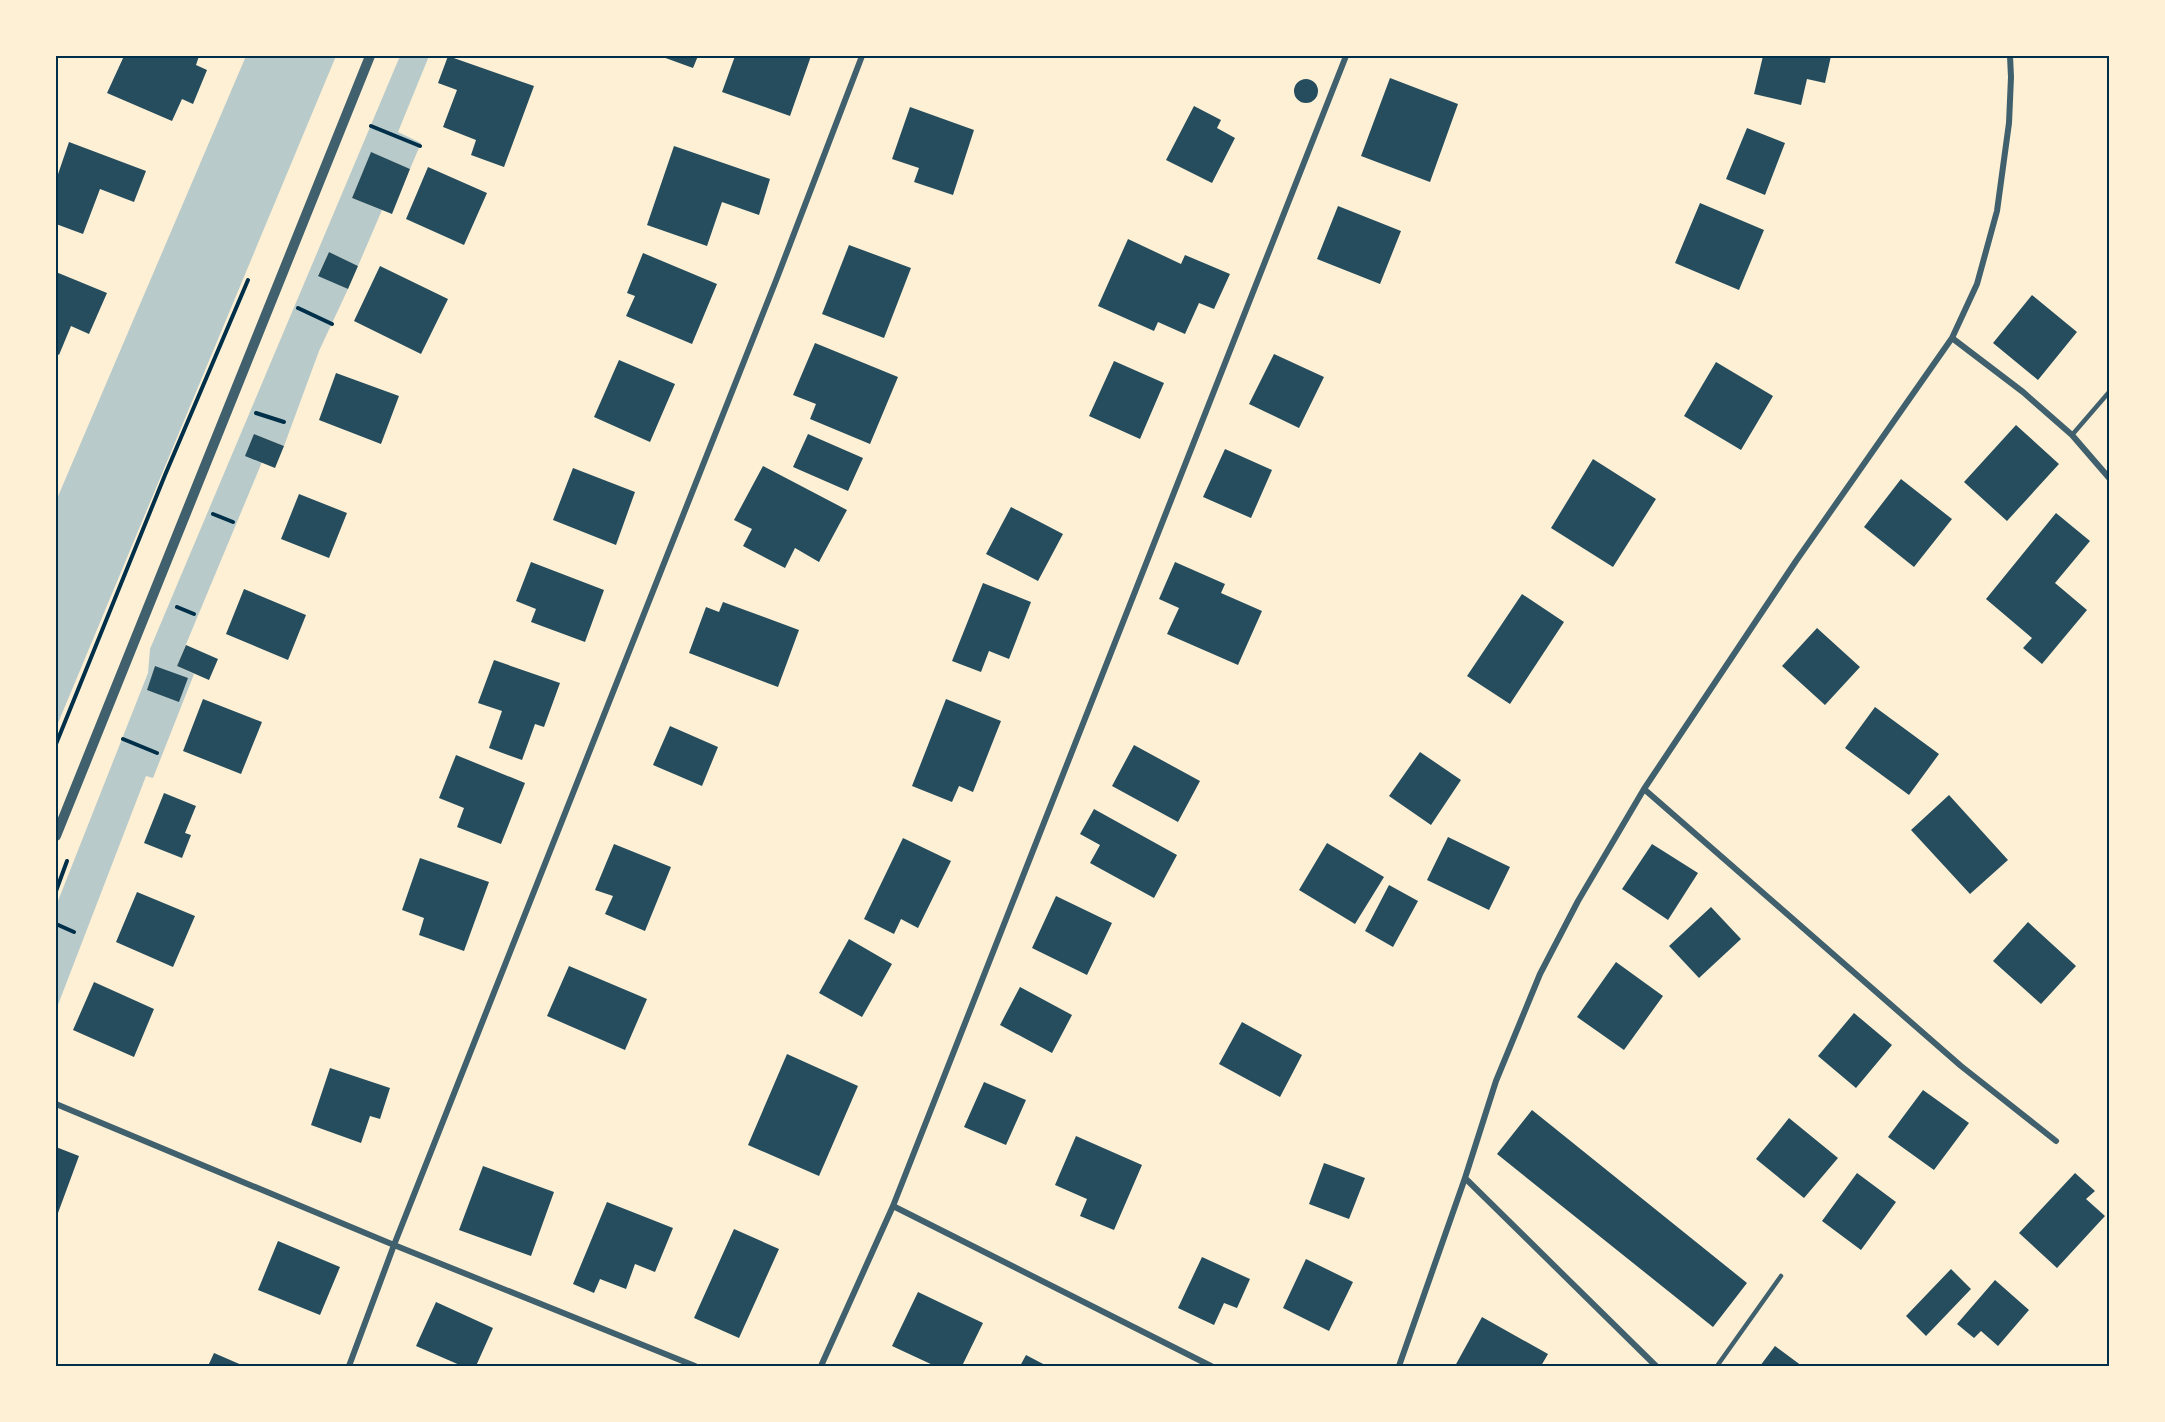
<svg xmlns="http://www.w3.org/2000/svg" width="2165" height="1422" viewBox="0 0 2165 1422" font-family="Lato,sans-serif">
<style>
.green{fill:#b9caca}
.building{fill:#264d5e}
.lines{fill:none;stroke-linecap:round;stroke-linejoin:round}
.path{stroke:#003049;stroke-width:4}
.service{stroke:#3f606c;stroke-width:4.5}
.minor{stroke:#3f606c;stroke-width:6}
.tertiary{stroke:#3f606c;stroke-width:10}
.neatline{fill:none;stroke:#003049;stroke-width:2}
</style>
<rect width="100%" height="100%" fill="#fdf0d5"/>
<path class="green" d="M246,56h90l-280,672v-227z
M400,56h29l-31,76 23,11 -11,26 -39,-16 -19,45 30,12 -24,56 -29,-14 -11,23 30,14 -29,62 -35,95 -30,-12 8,28 -85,204 17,8 -41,104 -7,-2 -90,234v-104l92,-233 2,-24z"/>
<path class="building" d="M124,56h75l-3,9 11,5 -14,34 -11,-5 -10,22 -65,-28z
M448,56l86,30 -30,81 -33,-12 5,-15 -33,-13 14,-37 -19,-7z
M660,56h38l-5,12z
M735,56h76l-21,60 -68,-24z
M1763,56h68l-6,27 -18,-4 -6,26 -47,-11z
M1390,78l68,26 -28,78 -69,-26z
M1294 91a12 12 0 1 1 24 0a12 12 0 1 1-24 0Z
M1194,106l27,14 -4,8 18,10 -23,45 -46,-23z
M910,107l64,23 -21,65 -39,-13 5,-14 -27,-9z
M1747,128l38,15 -20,52 -39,-16z
M69,142l77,29 -12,31 -34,-13 -17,45 -27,-10v-44z
M674,146l96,33 -11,36 -37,-13 -15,44 -60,-21z
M371,152l39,17 -18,45 -40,-16z
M428,167l59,26 -23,52 -58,-26z
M1700,203l64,27 -25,60 -64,-27z
M1338,206l63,25 -21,53 -63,-25z
M1128,239l53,25 4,-9 45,19 -16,35 -15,-6 -14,31 -27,-12 -4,9 -56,-25z
M849,245l62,23 -27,70 -62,-24z
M329,252l29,14 -10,23 -30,-13z
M643,253l74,31 -25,60 -66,-28 9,-20 -8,-3z
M380,266l68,33 -27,55 -67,-33z
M56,272l51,21 -18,41 -18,-8 -12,29 -3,-2z
M2032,295l45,37 -39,48 -45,-37z
M815,343l83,34 -28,67 -60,-25 6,-15 -23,-9z
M1274,354l50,23 -25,51 -50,-24z
M619,360l56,24 -25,58 -56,-25z
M1114,361l50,22 -24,56 -51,-23z
M1716,362l57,34 -32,54 -57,-34z
M336,373l63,23 -18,48 -62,-24z
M2016,425l43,39 -52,57 -43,-39z
M254,434l30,12 -9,22 -30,-12z
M808,434l55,24 -15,33 -55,-24z
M1225,449l47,21 -21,48 -48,-21z
M1593,459l63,40 -43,68 -62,-39z
M763,466l84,44 -28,52 -24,-14 -10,20 -42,-22 9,-17 -18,-9z
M573,468l62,24 -19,53 -63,-25z
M1901,479l51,40 -38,48 -50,-40z
M299,494l48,19 -18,45 -48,-19z
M1011,507l52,27 -25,47 -52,-27z
M2056,513l34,28 -35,42 32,27 -45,54 -19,-16 9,-10 -46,-39z
M531,562l73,28 -19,52 -54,-20 5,-13 -20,-8z
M1175,562l50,22 -4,9 41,18 -24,54 -71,-31 12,-26 -20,-9z
M983,583l48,19 -22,57 -20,-8 -8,21 -29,-11z
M244,589l62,26 -18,45 -62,-26z
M1522,594l42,28 -54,82 -43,-28z
M723,602l76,28 -21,57 -89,-34 17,-46 13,5z
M1817,628l43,39 -35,38 -43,-39z
M186,645l32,14 -9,21 -32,-14z
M494,660l66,23 -16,44 -9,-3 -13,36 -33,-12 13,-37 -24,-8z
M155,666l33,12 -9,24 -32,-12z
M203,699l59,23 -21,52 -58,-23z
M946,699l55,22 -28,71 -14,-6 -7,16 -40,-16z
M1875,707l64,47 -30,41 -64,-47z
M670,726l48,21 -16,39 -49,-21z
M1134,745l66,36 -22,41 -66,-36z
M1420,752l41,28 -30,45 -42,-29z
M456,755l69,28 -24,61 -44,-17 7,-19 -25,-10z
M164,793l32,13 -11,27 6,2 -9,23 -38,-15z
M1949,795l59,65 -38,34 -59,-64z
M1094,809l83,46 -23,43 -64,-35 10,-18 -20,-11z
M1448,837l62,30 -21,43 -62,-30z
M903,838l48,23 -33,67 -17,-9 -7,15 -30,-15z
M1327,843l57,34 -29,47 -56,-34z
M614,844l57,23 -26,64 -40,-17 8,-18 -18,-6z
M1652,844l46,29 -30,47 -46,-31z
M420,858l69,24 -25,69 -45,-16 5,-17 -22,-8z
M1389,885l29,16 -25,46 -28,-16z
M137,892l58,24 -22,51 -57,-25z
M1056,896l56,27 -25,52 -55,-27z
M1711,907l30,32 -42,39 -30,-32z
M2028,922l48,44 -35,38 -48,-43z
M849,939l43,25 -30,53 -43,-24z
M1616,962l47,34 -39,54 -47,-33z
M569,966l78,33 -22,51 -78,-34z
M94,982l60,27 -20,48 -61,-27z
M1020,987l52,28 -20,38 -52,-28z
M1854,1013l38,32 -36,43 -38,-32z
M1242,1022l60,33 -22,42 -61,-33z
M787,1054l71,32 -39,90 -71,-31z
M330,1068l60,20 -10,31 -10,-3 -9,27 -50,-18z
M984,1082l42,18 -20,45 -42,-18z
M1923,1090l46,33 -35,47 -46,-33z
M1532,1110l215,173 -34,44 -216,-173z
M1789,1118l49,40 -34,40 -48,-39z
M1076,1136l66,29 -28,65 -34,-14 7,-17 -32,-14z
M56,1147l23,9 -21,57 -2,-1z
M1324,1163l41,15 -16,41 -40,-15z
M483,1166l71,26 -23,64 -72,-26z
M1857,1173l39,29 -35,48 -39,-29z
M2075,1173l20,18 -9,8 19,17 -48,52 -38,-35z
M607,1202l66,26 -18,44 -20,-8 -9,25 -26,-10 -6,14 -21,-9z
M734,1229l45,20 -40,89 -45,-20z
M278,1241l62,26 -20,48 -62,-25z
M1202,1257l48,22 -13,29 -13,-5 -10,22 -36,-17z
M1306,1259l47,23 -24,49 -46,-23z
M1951,1269l20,20 -45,47 -20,-20z
M1995,1280l34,30 -31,36 -17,-15 -7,7 -17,-14z
M918,1292l65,31 -21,43h-27l-43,-20z
M436,1302l57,26 -17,38h-14l-46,-20z
M1482,1317l66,37 -7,12h-86z
M1775,1346l27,20h-42z
M214,1353l30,13h-36z
M1026,1355l21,11h-27z"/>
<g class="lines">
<path class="path" d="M371,126l49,20
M298,308l34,16
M256,413l28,9
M213,514l20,8
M177,607l17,7
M123,739l34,14
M56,744l109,-269 83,-195
M56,891l11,-30
M56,924l18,8"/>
<path class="service" d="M2072,435l38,-44
M1717,1366l64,-90"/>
<path class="minor" d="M1952,338l71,54 49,43 38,44
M1644,789l317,277 95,75
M56,1104l338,141 301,121
M1465,1178l191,188
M893,1206l318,160
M349,1366l45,-121 383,-967 85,-222
M821,1366l72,-160 453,-1150
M1399,1366l66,-188 31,-97 44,-107 38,-73 66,-112 152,-228 156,-223 25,-54 20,-73 12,-88 2,-46 -1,-21"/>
<path class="tertiary" d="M56,836l314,-780"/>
</g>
<rect width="2165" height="1422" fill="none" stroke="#fdf0d5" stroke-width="114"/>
<rect x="57" y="57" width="2051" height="1308" class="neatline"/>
</svg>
